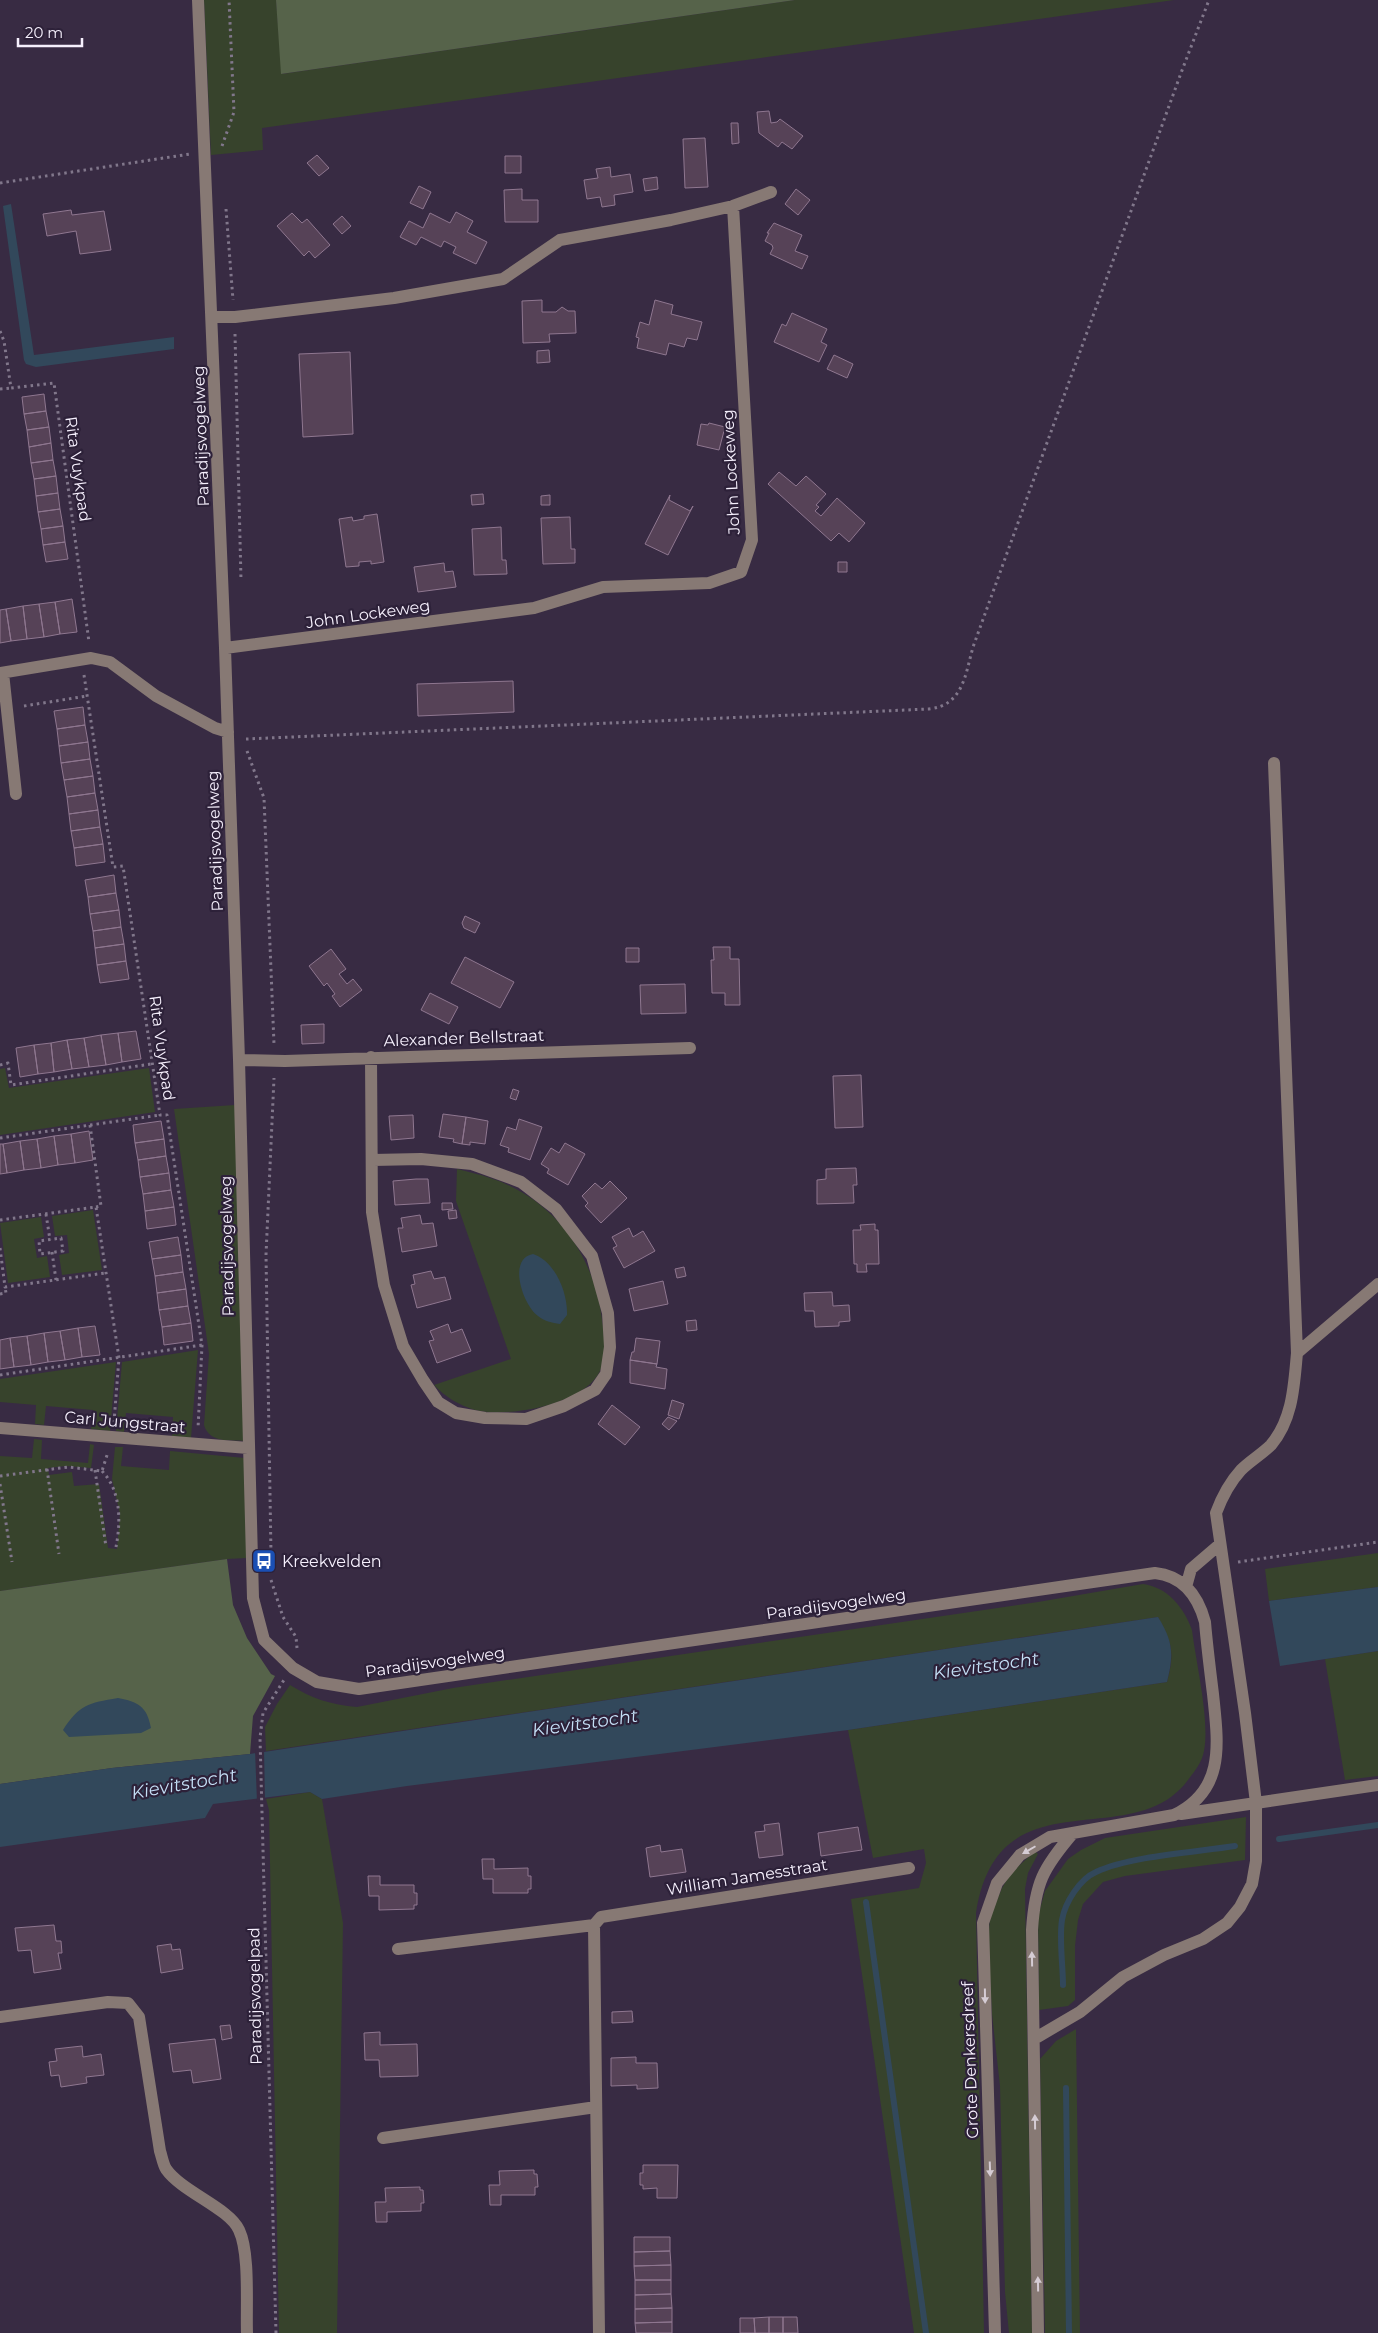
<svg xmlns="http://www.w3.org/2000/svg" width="1378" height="2333" viewBox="0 0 1378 2333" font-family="Montserrat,sans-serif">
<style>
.green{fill:#37432c}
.forest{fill:#56634a}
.water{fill:#32485b}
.pier{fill:#382b43}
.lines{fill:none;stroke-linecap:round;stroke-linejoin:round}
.stream{stroke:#32485b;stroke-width:6}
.building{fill:#564257;stroke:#8f7790}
.path{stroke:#81778b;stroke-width:3;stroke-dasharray:2.5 4;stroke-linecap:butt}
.minor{stroke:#877974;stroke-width:12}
.oneway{fill:#d5ccd4}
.labels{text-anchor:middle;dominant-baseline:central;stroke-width:4.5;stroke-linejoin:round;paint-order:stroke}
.street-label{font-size:16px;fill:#f6f0fd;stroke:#2d2139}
.poi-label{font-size:16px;fill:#f6f0fd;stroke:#2d2139;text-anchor:start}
.water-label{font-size:18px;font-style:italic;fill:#c4dff6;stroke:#2d2139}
</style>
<rect width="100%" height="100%" fill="#382b43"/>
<path class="green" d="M204,0h72l6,74 513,-74h379l-912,128 1,22 -52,5z
M5,1068l4,20 140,-20 6,44 -155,23v-66z
M235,1105l10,336c-15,-1 -36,2 -41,-16l5,-71 -35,-245z
M457,1169c11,3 22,5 33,9 63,20 104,76 112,141 2,16 5,36 -2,52 -16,34 -92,47 -125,39 -16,-5 -30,-13 -41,-25l77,-26 -55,-158z
M93,1210l9,60 -40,5 -3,-20 10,-2 -2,-18 -12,1 -3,-20z
M41,1217l3,20 -10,2 3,19 10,-2 3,21 -42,6 -8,-60z
M198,1350l-7,88 -19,-2 1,-19 -47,-4 -2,19 -8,-1 6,-69z
M116,1362l-6,69 -19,-2 2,-19 -47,-4 -2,19 -9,-1 1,-19 -36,-3v-23z
M34,1439l8,1 -1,19 47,4 2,-19 4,1 -3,23 -25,-2 -18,2 1,7 23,-3 2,14 25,-2 9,64 9,1 3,-35 -8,-35 3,-32h8l-2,19 48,4 1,-19 75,7 2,100 -20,1 -227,32v-135l32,2z
M1378,1553v34l-109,14 -4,-32z
M1143,1584c24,3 41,23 49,46 4,33 18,90 12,121 -2,11 -9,20 -16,29 -56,76 -190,-9 -212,133l8,420h-70l-63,-434 68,-11 7,-25 -2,-14 -51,9 -25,-128 319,-48c8,-30 5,-39 -9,-65l-892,134 -1,-24 12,-23 13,-19c21,13 41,20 67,22l96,-19 585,-86z
M1378,1651v125l-33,4 -20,-121z
M310,1792l12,7 21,124 -6,410h-58l-10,-523 -3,-11z
M1246,1817l-1,43 -120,16 -22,6 -20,22 -5,16 -3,26v54l-7,6 -29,4 -1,-94 7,-25 23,-32 13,-9 24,-12z
M1035,1851l3,3 -10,19 -3,16 7,444h-23l-4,-41 -5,-206 -8,-72 -4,-72 2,-25 12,-29 9,-15z
M1076,2029l4,304h-35l-5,-274 16,-18z"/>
<path class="forest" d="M276,0h519l-514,74z
M227,1559l6,46 14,33 24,36 4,2 -22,40 -3,38 -138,14 -112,16v-193z"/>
<path class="water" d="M11,204l23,151 140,-18v12l-138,18 -10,-3 -2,-4 -21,-154z
M533,1254c22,7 35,39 34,61l-7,9c-8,-1 -16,-3 -22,-8 -15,-11 -31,-57 -5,-62z
M1378,1587v64l-98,15 -11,-65z
M1158,1617c15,24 16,37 9,65l-319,48 -441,56 -85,13 -12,-7 -97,12 -8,14 -205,29v-63l112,-16 138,-14z
M118,1698c20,4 29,8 33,30l-10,5 -72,4 -6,-7c16,-25 25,-27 55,-32z"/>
<path class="pier" d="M264,1749l1,52 -8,1 -2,-52z"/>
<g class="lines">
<path class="stream" d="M1279,1839l99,-14
M866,1902l60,431
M1063,1985c0,-19 -4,-46 -1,-65 3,-18 18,-41 34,-48 34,-16 101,-20 139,-26
M1066,2088l3,245"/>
</g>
<path class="building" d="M769,111l2,12 6,-1 3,-3 23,17 -11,13 -10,-7 -4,5 -19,-14 -2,-21z
M731,123h7l1,20 -7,1z
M705,138l3,49 -23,1 -2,-49z
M317,155l12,13 -10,8 -12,-13z
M505,156h16v17h-16z
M610,167l1,10 19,-3 3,18 -19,3 1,10 -13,2 -2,-10 -13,2 -3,-19 14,-2 -2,-9z
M657,177l1,12 -13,2 -2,-12z
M419,186l12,6 -8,17 -13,-6z
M522,189v11h16v22h-33l-1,-32z
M796,189l14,11 -12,15 -13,-11z
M71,210l1,5 32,-4 7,39 -31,4 -4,-23 -29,5 -4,-22z
M456,212l17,9 -6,11 20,10 -11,22 -23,-11 3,-6 -12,-6 -3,6 -20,-10 -5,8 -16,-8 9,-16 14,7 7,-15 20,10z
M292,213l10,10 5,-4 23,26 -15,13 -6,-7 -5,5 -27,-30z
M342,216l9,10 -9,8 -9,-10z
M774,223l28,12 -7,16 13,5 -6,13 -32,-15 3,-6 -1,-3 -7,-4 4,-8h-2z
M542,300v12h14l6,-5 6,4h7l1,22 -27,1 1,8 -27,1 -1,-42z
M655,300l18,5 -2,9 31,8 -5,18 -10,-2 -3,9 -15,-4 -3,12 -29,-7 2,-10 -3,-1 4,-15 9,3z
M792,313l35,16 -6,13 6,3 -8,17 -45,-20 8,-18 4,2z
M549,350l1,12 -13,1v-12z
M350,352l3,82 -50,3 -4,-83z
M834,355l19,9 -6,14 -20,-9z
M44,394l2,17 -22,3 -2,-17z
M46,411l3,16 -22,3 -3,-16z
M709,423l16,4 -6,23 -22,-5 4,-21 7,1z
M49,427l2,16 -22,4 -2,-17z
M51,443l2,17 -22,3 -2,-16z
M53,460l3,16 -22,3 -3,-16z
M779,472l17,14 10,-10 20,18 -10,11 3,2 -4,4 6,5 16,-18 28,25 -16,19 -10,-9 -8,8 -63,-57z
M56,476l2,17 -22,3 -2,-17z
M58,493l2,16 -22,3 -2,-16z
M483,494l1,10 -12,1 -1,-10z
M550,495v10h-9v-9z
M670,495l-1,5 21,11 3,-5 -25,49 -23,-11z
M60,509l3,17 -22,3 -3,-17z
M377,514l7,48 -13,2v-3l-12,1v4l-13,1 -7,-48 13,-2 1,4 11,-2v-3z
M570,517l1,32h4v14l-32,1 -2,-46z
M63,526l2,16 -22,3 -2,-16z
M501,527l1,33h4l1,14 -33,1 -2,-46z
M65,542l3,17 -22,3 -3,-17z
M838,562h9v10h-9z
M444,563l1,9 8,-1 3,16 -38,5 -4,-25z
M72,599l5,33 -17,2 -5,-32z
M55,602l5,32 -16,3 -5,-33z
M39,604l5,33 -17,2 -4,-33z
M23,606l4,33 -16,2 -5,-32z
M6,609l5,32 -11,2v-33z
M513,681l1,31 -96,4 -1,-32z
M83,707l2,18 -28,4 -3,-18z
M85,725l3,17 -29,4 -2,-17z
M88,742l2,17 -29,4 -2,-17z
M90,759l3,17 -29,4 -3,-17z
M93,776l2,17 -28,4 -3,-17z
M95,793l3,17 -29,4 -2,-17z
M98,810l2,17 -29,4 -2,-17z
M100,827l3,17 -29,4 -3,-17z
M103,844l2,18 -29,4 -2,-18z
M114,875l2,18 -28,4 -3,-17z
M116,893l3,17 -29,4 -2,-17z
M119,910l2,17 -28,4 -3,-17z
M465,916l15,7 -5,10 -11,-5 -2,-5z
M121,927l3,17 -29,4 -2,-17z
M124,944l2,17 -29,4 -2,-17z
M713,947h17v12h9l1,46h-15v-12h-13l-1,-33h3z
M626,948h13v14h-13z
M331,949l15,20 -7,5 8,10 6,-5 9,11 -22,17 -8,-11 3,-2 -8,-11 -3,3 -15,-20z
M465,957l49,25 -14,26 -49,-25z
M126,961l3,18 -29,4 -3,-18z
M685,984l1,29 -45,1 -1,-29z
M430,993l28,14 -9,17 -28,-14z
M324,1024v19l-22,1 -1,-19z
M136,1031l5,28 -19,3 -4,-29z
M118,1033l4,29 -16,3 -5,-30z
M101,1035l5,30 -17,2 -5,-29z
M84,1038l5,29 -17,2 -5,-29z
M67,1040l5,29 -18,3 -3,-29z
M51,1043l3,29 -16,2 -4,-29z
M34,1045l4,29 -18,3 -4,-29z
M861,1075l2,52 -28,1 -2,-52z
M513,1089l6,2 -3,9 -6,-2z
M443,1114l23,3 -4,27 -9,-2 1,-3 -15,-2z
M413,1115l1,23 -23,2 -2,-24z
M466,1117l22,4 -3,23 -15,-2v3l-8,-1z
M519,1119l23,8 -12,33 -22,-8 1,-4 -9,-3 7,-18 9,3z
M161,1121l3,18 -29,4 -2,-18z
M89,1131l4,29 -18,3 -4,-29z
M71,1134l4,29 -17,2 -4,-29z
M54,1136l4,29 -17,3 -4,-29z
M37,1139l4,29 -17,2 -4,-29z
M164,1139l2,17 -28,4 -3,-17z
M20,1141l4,29 -17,3 -4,-29z
M565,1143l20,11 -17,31 -21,-12 2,-4 -8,-5 10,-16 8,5z
M0,1144h3l4,29 -7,1z
M166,1156l3,17 -29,4 -2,-17z
M856,1168l1,17h-4l1,18 -37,1v-24l9,-1v-10z
M169,1173l2,17 -28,4 -3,-17z
M416,1179h12l2,24 -35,2 -2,-24z
M610,1181l17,17 -26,25 -16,-17 3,-3 -6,-7 13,-13 7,6z
M171,1190l3,17 -29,4 -2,-17z
M442,1203h10l1,6 -11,1z
M174,1207l2,18 -29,4 -2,-18z
M456,1210l1,8 -8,1 -1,-8z
M420,1215l2,9 11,-1 4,23 -35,6 -4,-24h5l-2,-10z
M875,1224v6h3l1,34h-13l1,8h-10v-8h-3l-1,-34h8l-1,-5z
M629,1228l4,9 10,-6 12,20 -31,17 -11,-20 4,-2 -5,-9z
M178,1237l3,18 -29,4 -3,-17z
M181,1255l2,17 -28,4 -3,-17z
M684,1267l2,9 -9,2 -2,-9z
M431,1271l3,8 11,-2 6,22 -34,9 -6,-23 4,-1 -2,-9z
M183,1272l3,17 -29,4 -2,-17z
M663,1281l5,23 -34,7 -5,-22z
M186,1289l2,17 -29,4 -2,-17z
M832,1292l1,14 16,-1 1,16 -11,1v4l-24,1 -1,-16h-9l-1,-18z
M188,1306l3,17 -29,4 -3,-17z
M696,1320l1,10 -10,1 -1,-10z
M191,1323l2,18 -29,4 -2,-18z
M448,1324l3,9 11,-4 9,22 -34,12 -8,-22 5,-1 -4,-9z
M95,1326l5,29 -18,2 -4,-29z
M78,1328l4,29 -17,3 -5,-29z
M60,1331l5,29 -17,2 -4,-29z
M44,1333l4,29 -17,3 -4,-29z
M27,1336l4,29 -17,2 -4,-29z
M10,1338l4,29 -14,2v-29z
M636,1338l24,3 -3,23 -27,-4 2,-8h2z
M630,1360l27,4 -1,3 11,2 -2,20 -35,-6z
M672,1400l12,4 -5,15 -11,-4z
M612,1405l28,22 -15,18 -27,-21z
M668,1417l9,4 -8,9 -7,-6z
M779,1823l4,32 -24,3 -4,-26 10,-1 -1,-6z
M858,1827l4,23 -41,6 -3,-23z
M660,1845l1,7 21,-3 4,23 -36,5 -4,-29z
M482,1859h12v10l34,-1v8h3v13h-3v4h-35v-14h-10z
M368,1876h12v9h34v8h3v12h-3v4l-35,1v-14h-10z
M54,1925l2,16h5l1,12h-4l3,16 -27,4 -3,-23 -13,1 -3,-23z
M171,1944l1,6 8,-1 3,20 -22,4 -4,-27z
M632,2011l1,11 -21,1v-11z
M230,2025l2,13 -10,2 -2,-14z
M380,2032v13l37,-1 1,32 -38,1 -1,-17h-14l-1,-27z
M215,2039l6,40 -28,4 -2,-13 -18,2 -4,-28z
M82,2046l1,11 18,-3 3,21 -18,2 1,6 -26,4 -2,-12 -8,1 -2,-14 8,-1 -2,-12z
M636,2057v6h21l1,25 -21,1v-4l-26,1v-28z
M643,2165h35l-1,33h-20v-10l-14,1v-4h-3v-12h3z
M534,2170v4h3l1,13h-3v8h-34v10h-11l-1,-20h11l-1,-14z
M420,2187v3h3l1,13h-3v8l-34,1v10h-11l-1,-20h11l-1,-14z
M634,2237h36v14l-36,1z
M670,2251l1,14 -37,1v-14z
M671,2265v15h-36l-1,-14z
M635,2280h36v14l-36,1z
M671,2294l1,14 -37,1v-14z
M672,2308v14l-37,1v-14z
M769,2317v16h-14l-1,-15z
M769,2317h14v16h-14z
M783,2317h14l1,16h-15z
M740,2318h14l1,15h-15z
M672,2322v11h-36l-1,-10z"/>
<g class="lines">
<path class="path" d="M222,146l12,-34 -5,-112
M0,183l190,-29
M226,209l7,91
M0,331l4,10 7,47 43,-5 35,259
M235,334l6,246
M0,389l11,-1
M84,675l29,192 10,-1 37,249h7l35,230 -4,84
M24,706l63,-10
M246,739l683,-30c34,-4 36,-33 44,-62l208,-574 28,-73
M247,751l17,47 10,246
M0,1065l8,-2 3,22 140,-21
M90,1125l11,81 -5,1
M0,1138l160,-23
M46,1214l4,26
M0,1220l96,-13 23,151 -5,64
M61,1238l2,13 -23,3 -1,-13z
M0,1248l5,39 100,-14
M52,1252l4,28
M0,1294l6,-1 -1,-6
M0,1375l202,-30
M47,1469l12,85
M95,1470l11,77
M102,1471c19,20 19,50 14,76
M0,1476l68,-9 34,4 6,-19
M0,1484l12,78
M271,1554l-5,-299 8,-177
M1238,1562l140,-20
M271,1580l12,37 13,20 1,11
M276,2333l-16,-595 3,-25 21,-33"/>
<path class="minor" d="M198,0l27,648 14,412 14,538 11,42 29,28 24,14 42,7 796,-116c28,3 43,23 50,49 2,24 5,48 8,72 5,49 13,96 -39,121l-124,22 -30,18 -23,28 -14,40 12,410
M213,317h22l159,-19 109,-19 57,-39 111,-20 62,-14 38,-14
M225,648l309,-40 69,-21 106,-4 32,-11 11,-32 -19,-334
M0,673l91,-15 19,4 46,34 59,32 13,4
M3,673l13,121
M371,1057l1,155 12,73 19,61 20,34 15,22 18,11 29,5 41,1 38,-13 31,-16 11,-16 4,-27 -2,-34 -16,-57 -36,-47 -35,-27 -49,-18 -51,-5 -48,1
M239,1060l46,1 405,-13
M1297,1353l81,-69
M0,1428l248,20
M1186,1587l5,-18 28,-24
M1181,1814l197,-29
M398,1949l196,-24
M0,2017l108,-15 20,1 11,14 21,134c2,6 3,13 6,18 16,23 63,39 73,61 11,23 7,76 8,103
M1034,2039l46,-27 43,-35 41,-22 39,-16 24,-16 13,-16 12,-23 4,-23v-58l-11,-90 -29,-200c6,-16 13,-30 25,-43 9,-9 21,-16 30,-25 22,-26 23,-60 26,-92l-23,-590
M383,2138l213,-31
M599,2333l-5,-408 7,-8 308,-49
M1038,2333l-6,-403c3,-47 11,-62 41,-97"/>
</g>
<defs><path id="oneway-solid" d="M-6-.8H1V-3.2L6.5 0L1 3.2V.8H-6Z" transform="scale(1.25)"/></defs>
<g class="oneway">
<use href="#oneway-solid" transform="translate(1029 1850) rotate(150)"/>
<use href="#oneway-solid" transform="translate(1032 1959) rotate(-91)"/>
<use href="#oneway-solid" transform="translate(985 1996) rotate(89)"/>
<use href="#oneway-solid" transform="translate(1035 2122) rotate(-91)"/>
<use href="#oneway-solid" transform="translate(990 2169) rotate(88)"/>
<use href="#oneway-solid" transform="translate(1038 2284) rotate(-91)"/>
</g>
<defs>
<symbol id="bus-square" viewBox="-11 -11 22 22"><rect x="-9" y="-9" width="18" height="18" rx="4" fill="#1a4fb4" stroke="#2d2139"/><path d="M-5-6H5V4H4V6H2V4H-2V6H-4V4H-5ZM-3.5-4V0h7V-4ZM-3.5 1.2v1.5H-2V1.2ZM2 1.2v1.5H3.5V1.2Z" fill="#fff"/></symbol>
</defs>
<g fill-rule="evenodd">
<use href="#bus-square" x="250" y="1547" width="28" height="28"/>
</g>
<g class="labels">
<g class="street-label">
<text transform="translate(201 436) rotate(-92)">Paradijsvogelweg</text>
<text transform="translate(78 469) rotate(82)">Rita Vuykpad</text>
<text transform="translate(731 472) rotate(-93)">John Lockeweg</text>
<text transform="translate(368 614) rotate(-8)">John Lockeweg</text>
<text transform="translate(215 841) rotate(-92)">Paradijsvogelweg</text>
<text transform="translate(464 1038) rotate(-2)">Alexander Bellstraat</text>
<text transform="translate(162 1048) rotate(82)">Rita Vuykpad</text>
<text transform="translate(227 1246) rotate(-91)">Paradijsvogelweg</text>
<text transform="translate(125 1422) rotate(5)">Carl Jungstraat</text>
<text transform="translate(836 1604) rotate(-8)">Paradijsvogelweg</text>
<text transform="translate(435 1662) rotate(-8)">Paradijsvogelweg</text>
<text transform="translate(747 1877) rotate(-9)">William Jamesstraat</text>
<text transform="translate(255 1996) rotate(-91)">Paradijsvogelpad</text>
<text transform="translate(970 2060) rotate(-92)">Grote Denkersdreef</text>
</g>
<g class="poi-label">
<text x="282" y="1561">Kreekvelden</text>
</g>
<g class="water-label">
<text transform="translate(986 1666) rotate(-8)">Kievitstocht</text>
<text transform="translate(585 1723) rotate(-8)">Kievitstocht</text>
<text transform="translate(184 1784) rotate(-10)">Kievitstocht</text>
</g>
</g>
<path d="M18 38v8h64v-8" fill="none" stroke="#f6f0fd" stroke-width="2.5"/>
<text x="25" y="38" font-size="15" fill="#f6f0fd" stroke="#2d2139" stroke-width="4" paint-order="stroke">20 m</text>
</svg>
